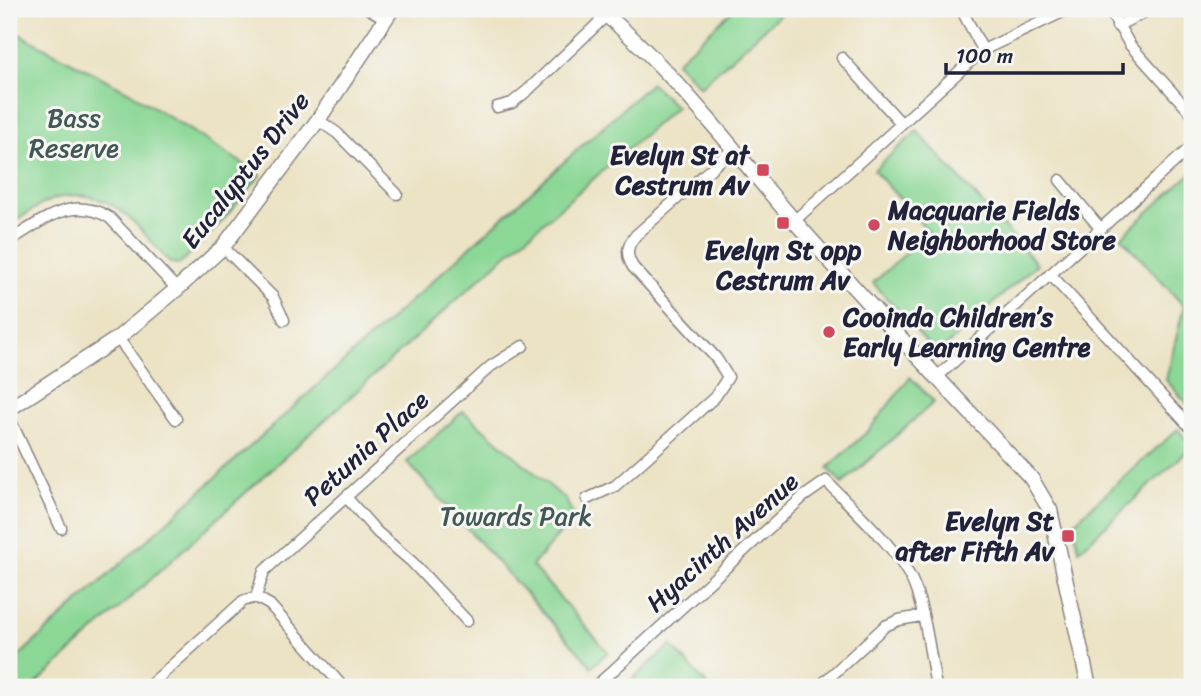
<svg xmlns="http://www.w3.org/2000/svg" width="1201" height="696" viewBox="0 0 1201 696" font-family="Sriracha,sans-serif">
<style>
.green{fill:#8bd795;stroke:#567c68;stroke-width:2}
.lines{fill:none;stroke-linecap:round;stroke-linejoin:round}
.minor-casing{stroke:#878280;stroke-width:13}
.tertiary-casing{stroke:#878280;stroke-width:17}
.minor{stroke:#fff;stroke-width:10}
.tertiary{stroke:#fff;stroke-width:14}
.poi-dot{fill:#d1495b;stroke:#f6f6f2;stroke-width:2.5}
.labels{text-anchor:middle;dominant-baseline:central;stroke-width:6;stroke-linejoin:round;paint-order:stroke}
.park-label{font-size:26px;fill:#425856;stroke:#f6f6f2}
.poi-label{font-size:26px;font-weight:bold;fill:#22223b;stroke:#f6f6f2;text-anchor:end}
.street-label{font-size:26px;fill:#22223b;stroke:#f6f6f2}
</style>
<rect width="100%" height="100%" fill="#f6f6f2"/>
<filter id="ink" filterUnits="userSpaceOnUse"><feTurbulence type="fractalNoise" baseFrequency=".0143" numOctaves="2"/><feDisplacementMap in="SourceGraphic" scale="14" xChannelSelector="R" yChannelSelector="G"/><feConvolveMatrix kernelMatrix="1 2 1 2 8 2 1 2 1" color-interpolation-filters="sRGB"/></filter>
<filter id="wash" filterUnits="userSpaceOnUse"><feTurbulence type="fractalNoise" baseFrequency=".00686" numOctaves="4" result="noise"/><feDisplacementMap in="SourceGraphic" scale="28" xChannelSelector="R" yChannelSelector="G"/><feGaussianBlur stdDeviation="1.57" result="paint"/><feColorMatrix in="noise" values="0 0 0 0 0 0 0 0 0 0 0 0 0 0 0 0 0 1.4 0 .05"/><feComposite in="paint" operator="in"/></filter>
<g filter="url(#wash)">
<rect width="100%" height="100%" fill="#ece3c5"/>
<path class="green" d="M734,9h52l-86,78 -24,-25z
M9,29l119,62 133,84 -43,51 -38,38 -10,-1c-31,-34 -57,-77 -109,-66 -18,4 -36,18 -52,28z
M651,83l25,24 -178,155 -465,425h-24v-22z
M917,131l120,133 -100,90 -64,-71 56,-51 -55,-62z
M1192,172v232l-1,4 -25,-28 18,-74 -63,-69z
M910,377l24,25 -92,82 -14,-16 41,-38z
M463,411l103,89 8,17 -42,49 76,86 -16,15 -185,-205z
M1178,429l14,18 -113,103 -6,-27z
M671,645l38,42h-85z"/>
</g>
<g filter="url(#ink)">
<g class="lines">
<defs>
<path id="minor" d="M369,9l16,9
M961,9l22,41
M1109,9l21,36 62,69
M1117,26l34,-17
M842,58l59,65
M497,107l15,-4 16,-13 79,-75
M318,120l19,13 60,61
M1060,180l40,48
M794,221l189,-171 86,-41
M9,241c33,-20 63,-47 101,-23l67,71
M223,247l50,50 11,23
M1050,274l142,155
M118,338l58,81
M937,377l255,-231
M9,417l52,111
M346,497l31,35 35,30 55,59
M587,499l28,-13 100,-89 13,-20 -12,-19 -83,-91c-8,-13 -6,-21 3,-32l96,-85
M256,597l8,-26 227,-205 32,-20
M148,687l95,-86 13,-4 14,8 73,82
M595,687l208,-190 23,-16c28,29 73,68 88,104 11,27 17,73 22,102
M819,687l66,-61 14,-6 22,-4"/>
<path id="tertiary" d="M599,9c73,59 129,136 191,207 78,89 160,175 241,262l19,32 39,177
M9,409l109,-71 59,-49 46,-42 95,-127 74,-111"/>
</defs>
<use href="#minor" class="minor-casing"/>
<use href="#tertiary" class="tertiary-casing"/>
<use href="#minor" class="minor"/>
<use href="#tertiary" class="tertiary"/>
</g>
</g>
<g class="poi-dot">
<rect x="756" y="163" width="14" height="14" rx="3.5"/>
<rect x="776" y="216" width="14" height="14" rx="3.5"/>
<circle cx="874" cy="225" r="7"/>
<circle cx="829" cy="332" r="7"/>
<rect x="1061" y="529" width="14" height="14" rx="3.5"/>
</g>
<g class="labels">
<g class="park-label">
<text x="74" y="118">Bass<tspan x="74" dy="30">Reserve</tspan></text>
<text x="516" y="516">Towards Park</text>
</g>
<g class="poi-label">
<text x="749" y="155">Evelyn St at<tspan x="749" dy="30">Cestrum Av</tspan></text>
<text x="888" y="210" text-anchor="start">Macquarie Fields<tspan x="888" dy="30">Neighborhood Store</tspan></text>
<text x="783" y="250" text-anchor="middle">Evelyn St opp<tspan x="783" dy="30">Cestrum Av</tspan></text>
<text x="843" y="317" text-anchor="start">Cooinda Children’s<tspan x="843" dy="30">Early Learning Centre</tspan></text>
<text x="1054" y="521">Evelyn St<tspan x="1054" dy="30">after Fifth Av</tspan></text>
</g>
<g class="street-label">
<text transform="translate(245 170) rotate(-52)">Eucalyptus Drive</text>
<text transform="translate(366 448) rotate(-42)">Petunia Place</text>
<text transform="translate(722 542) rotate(-42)">Hyacinth Avenue</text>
</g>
</g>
<rect width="1201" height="696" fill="none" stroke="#f6f6f2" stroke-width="35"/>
<path d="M946 63v10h177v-10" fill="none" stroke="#22223b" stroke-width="3.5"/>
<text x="956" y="63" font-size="21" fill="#22223b" stroke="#f6f6f2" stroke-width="5" paint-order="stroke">100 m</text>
</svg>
